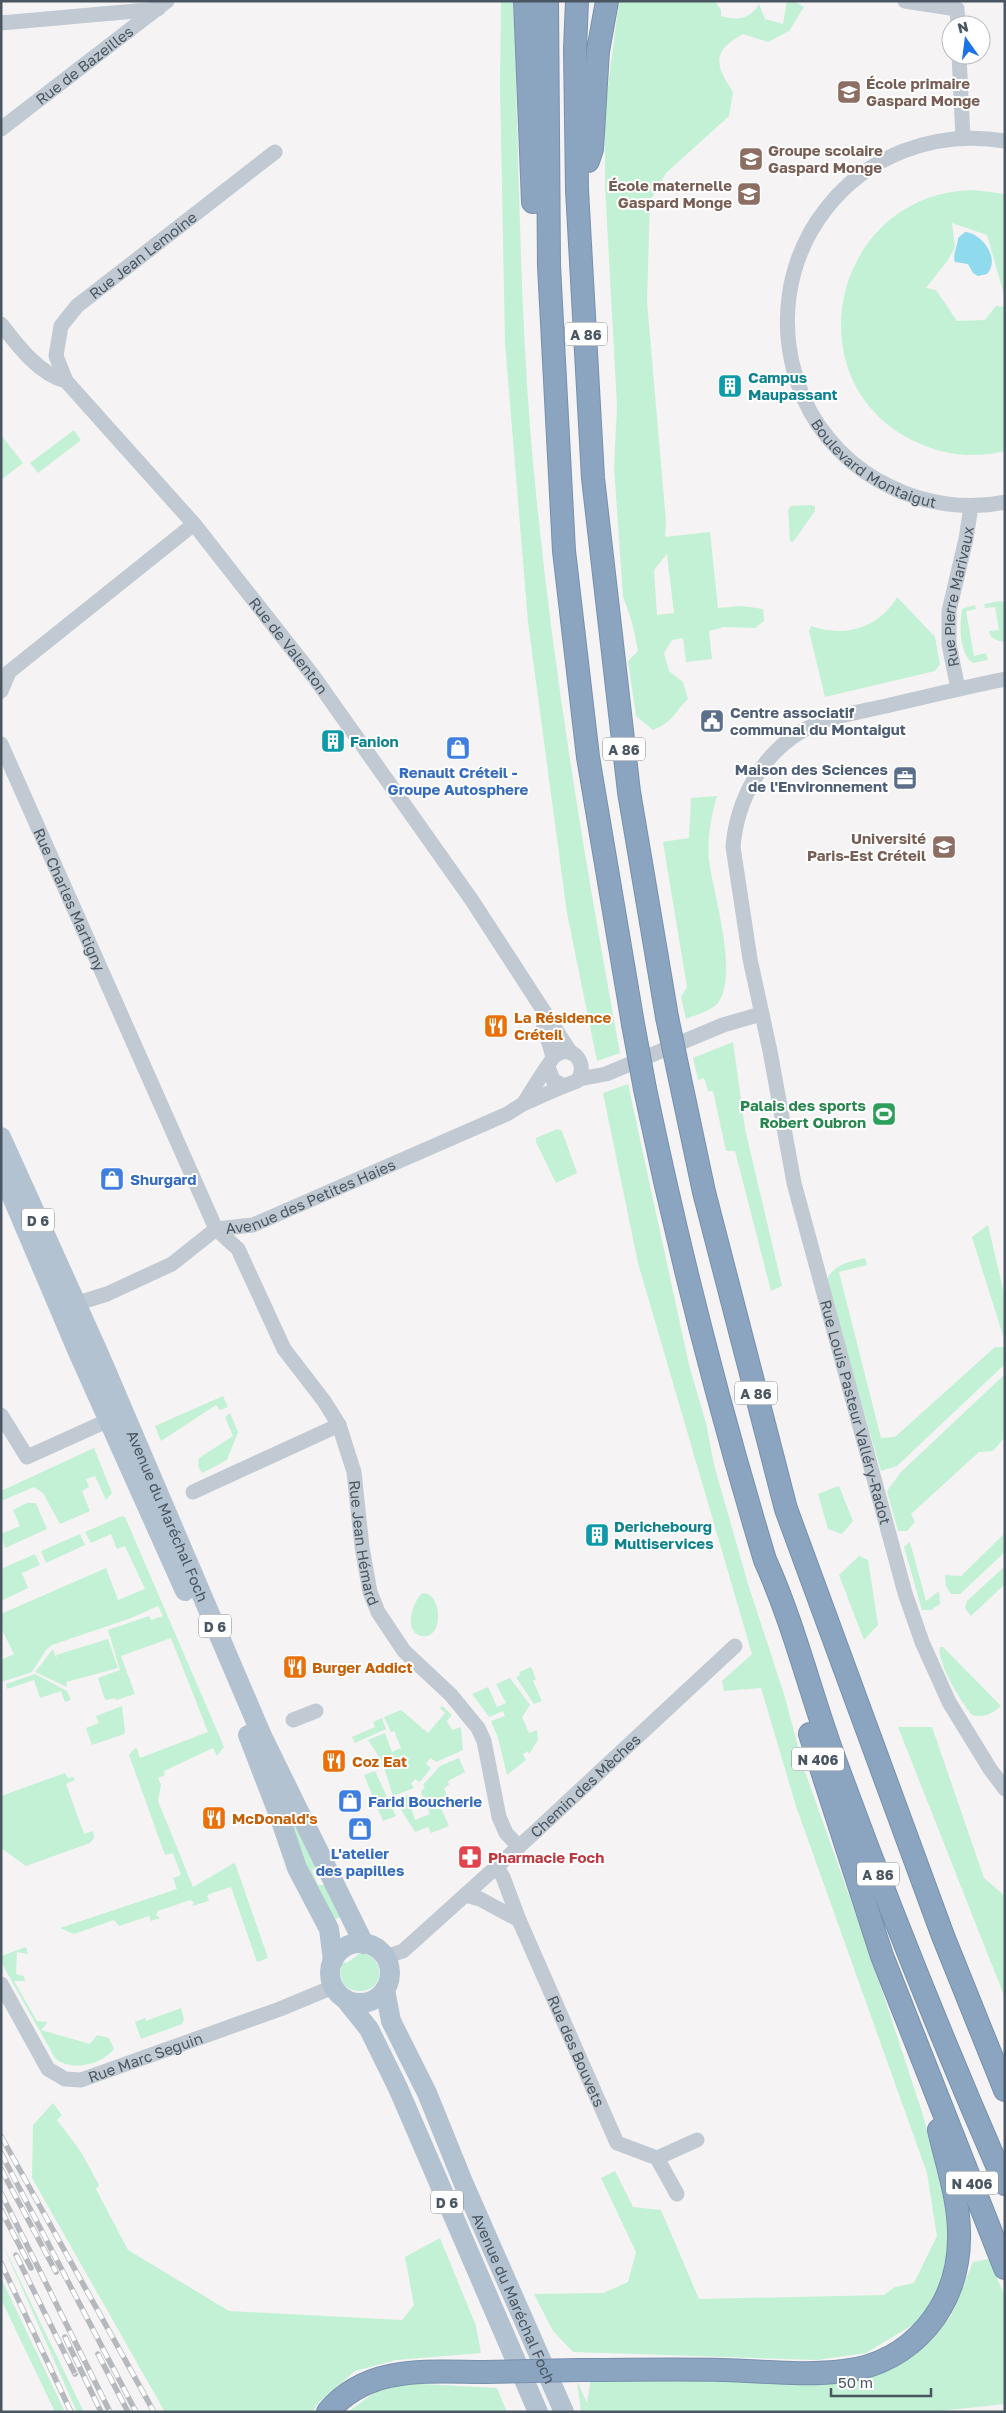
<svg xmlns="http://www.w3.org/2000/svg" width="1006" height="2413" viewBox="0 0 1006 2413" font-family="'Golos Text',sans-serif">
<style>
.green{fill:#c3f1d5;fill-rule:evenodd}
.water{fill:#90daee}
.lines{fill:none;stroke-linecap:round;stroke-linejoin:round}
.highway-casing{stroke:#7690ad;stroke-width:24}
.minor{stroke:#c1cad2;stroke-width:15}
.major{stroke:#b3c2d1;stroke-width:20}
.highway{stroke:#8ba5c1;stroke-width:22}
.rail-casing{stroke:#b5b8bd;stroke-width:5.5}
.rail{stroke:#fff;stroke-width:4;stroke-dasharray:11;stroke-linecap:butt}
.highway-bridge-casing{stroke:#7690ad;stroke-width:24;stroke-linecap:butt}
.highway-bridge{stroke:#8ba5c1;stroke-width:22}
.labels{text-anchor:middle;dominant-baseline:central;stroke-width:4;stroke-linejoin:round;paint-order:stroke}
.shield{fill:#fff;stroke:#808990;stroke-width:1}
.shield-label{font-size:14px;font-weight:bold;fill:#4a5661}
.street-label{font-size:15px;fill:#4a5661;stroke:#fff}
.education-label{font-size:15px;font-weight:bold;fill:#785e54;stroke:#fff;text-anchor:start}
.culture-label{font-size:15px;font-weight:bold;fill:#0d838f;stroke:#fff;text-anchor:start}
.service-label{font-size:15px;font-weight:bold;fill:#4e5e75;stroke:#fff;text-anchor:start}
.shop-label{font-size:15px;font-weight:bold;fill:#366cbe;stroke:#fff}
.food-label{font-size:15px;font-weight:bold;fill:#c56008;stroke:#fff;text-anchor:start}
.leisure-label{font-size:15px;font-weight:bold;fill:#27864d;stroke:#fff;text-anchor:end}
.health-label{font-size:15px;font-weight:bold;fill:#be3a42;stroke:#fff;text-anchor:start}
</style>
<rect width="100%" height="100%" fill="#f5f3f3"/>
<path class="green" d="M501,1h12c6,142 6,284 17,426 17,210 52,418 90,626l-23,8 -30,-148 -39,-291 -23,-279 -5,-257z
M619,1h96l6,9v6c15,5 30,3 38,-12l6,15 18,5 4,-23h7l10,6 -15,24 -21,11 -25,-8c-33,18 -27,32 -10,58l-4,24 -63,57 -16,28 -3,101 19,220 -1,15 45,-5 8,76 24,-2 21,3 1,12 -9,7 -31,-1 -15,4 3,28 -26,3 -3,-24 -11,2 -8,13 5,18 14,11 5,17c-15,15 -15,23 -35,31l-17,-14 -8,-55 10,-10 -6,-29 -9,-26 -9,-129 3,-61 -12,-221v-74zM667,554l7,59 -17,2 -3,-45z
M974,190l31,4v104l-18,-63 -35,-12 3,24 -7,13 -22,28 10,2 21,31 28,-1 11,-14 9,1v144c-27,7 -56,5 -82,-6 -135,-55 -93,-253 51,-255z
M74,430l7,10 -43,33 -8,-10z
M1,435l22,28 -21,16 -1,-2z
M811,505l4,1v5l-22,31 -3,-1 -2,-31 3,-4z
M897,597l38,40 5,27 -5,7 -110,26 -16,-66 2,-5c34,12 68,2 86,-29z
M1001,601l4,2v39c-7,-1 -15,-3 -16,-11l10,-1 -4,-23 -10,1 -1,-4z
M975,605l1,4 -10,2 8,45 12,-3 2,7 -15,3c-15,-11 -13,-38 -11,-54z
M717,796c-6,21 -10,43 -8,64 4,34 31,117 8,144 -6,7 -22,11 -31,15l-5,-22 6,-10 -24,-145 26,-4 2,-40z
M733,1042l12,87 37,157 -11,5 -36,-140h-9l-13,-60h-5l-4,-13 -6,2 -5,-22z
M628,1084l61,281 17,58 8,42 34,119 36,110 20,75 69,194 49,149 20,71 13,67 -26,65 -63,38 -49,7 -244,-8 -20,-21 -19,-37 69,-1 25,-11 8,-30 -35,-74 14,-7 18,36 28,3 38,89 185,-4 11,-8 19,-4 23,-47 -10,-63 -131,-367 -35,-118 -37,3 -2,-10 30,-27 -114,-391 -35,-170z
M557,1129l5,2 15,42 -21,10 -20,-41v-4z
M988,1225l17,73v44l-33,-105z
M865,1258l2,7 -28,7 42,166 14,-1 100,-90h10v17l-108,102 -16,5 -55,-190c8,-17 22,-19 39,-23z
M1005,1374v63l-12,14 -14,1 -68,62 4,8 -8,9h-9l-11,-40 14,-19z
M223,1396l5,11 -8,3 -4,-5 -55,36 -6,-15z
M230,1413l8,19 -11,28 -25,13 -4,-7 1,-8 34,-22 -8,-19z
M94,1448l18,45 -6,7 -11,-24 -9,3 3,8 -7,4 8,20 -30,13 -17,-31 -9,-6 -33,14v-10z
M839,1486l14,35 -11,13 -14,-5 -10,-35z
M27,1503h8l2,3 10,23 -42,19 -4,-14 19,-8 -7,-16z
M122,1516l3,1 99,230 -7,9 -4,-8 -49,23 1,4 -7,3 3,7 -3,16 35,86 41,-24 2,3 32,92 -11,4 -26,-75 -22,7 -2,2 2,5 -17,5 2,-4 -4,-2 -32,11 -2,4 4,3 -9,3 -2,-5 -30,10 -5,-6 -40,14 -14,-6 117,-39 -4,-11 8,-3 -8,-22 -8,2 -36,-100 7,-8 4,11 68,-26 -37,-94 -50,18 14,38 -19,6 -1,-2 -9,2 -2,-3 -6,-19 22,-8 -12,-40 41,-14 2,4 12,-4 -5,-10 -27,12 -79,27 -6,5 -14,22 -31,10v-22l13,-6 -13,-26v-14l105,-46 12,32 27,-11 -20,-43 -8,3 -6,-15 -20,9 -6,-11z
M1005,1533v19l-45,42h-9l-5,-8 -1,-11 16,1z
M80,1534l5,11 -39,18 -5,-12z
M910,1542l16,59 13,-10 1,13 -9,6h-9l-18,-63z
M35,1554l5,11 -18,8 6,15 -27,13v-32z
M859,1556l9,4 10,65 -14,15 -25,-65z
M1005,1566v18l-34,32 -6,-8 2,-7z
M422,1593c21,-1 22,47 0,43 -20,-4 -9,-34 0,-43z
M108,1639l10,29 -52,14 1,5 -32,-15 18,-23 4,11 -1,-5z
M940,1647h3l58,59c-10,8 -16,12 -29,9 -10,-11 -36,-54 -32,-68z
M531,1667l5,12 -3,2 9,20 -8,3 -18,-27 4,-2 -1,-3z
M35,1674l32,17 4,9 -6,2 -4,-11 -21,7 -6,-18 -27,9 -1,-5z
M510,1678l20,27 -8,12 7,16 8,-3 1,10 -9,14 -1,-3 -5,3 3,6 -19,15 -9,-37 -7,-17 14,-5 -2,-5 -14,6 -17,-23 16,-7 9,20 9,-4 -10,-19z
M122,1706l3,25 -1,3 -32,11 -6,-17 13,-5 -3,-7z
M442,1706l10,9 -5,6 5,9 9,-3 2,23 -27,12 -6,-4 -4,6 5,4 -11,14 -5,-3 -4,5 3,4 -21,8 -11,-35 -14,-21 17,-7 7,19 9,-4 -7,-17 -3,1 -7,-15 17,-7 27,23 17,-20 -5,-5z
M382,1718l4,11 -31,14 -3,-6 23,-10 -2,-5z
M898,1727h34l52,151 21,18v102z
M459,1758l6,14 -17,9 1,4 -5,3 5,12 -10,4 10,22 -18,7 -3,-6 -13,5 -20,-32 12,-5 8,25 15,-6 -9,-22 4,-5 -2,-2 17,-19z
M375,1771l21,45 -13,5 -19,-46z
M65,1773l3,5 5,-1 2,3 -9,4 18,50 9,-3 1,7 -4,5 -64,23 -25,-18v-52z
M281,1796l35,70 -4,5 6,14h7l18,31 -12,5 -11,-19z
M26,1947l2,7 -11,-2 -1,22 8,2 1,5h-11l23,40 11,1 -7,8 49,14 7,-9 12,3 5,11c-12,16 -44,23 -59,9l-54,-96v-6z
M360,1953c8,1 15,4 18,13 12,33 -51,35 -35,-4l4,1z
M181,2008l3,11 -2,5 -41,15 -6,-17 10,-4 1,3z
M53,2103l9,12 -5,5 24,32 18,33 -3,4 32,61 101,61 173,9 12,-15 -9,-48 35,-19 36,88 5,27 -85,7 -41,11 -36,31 -7,10h-147l-133,-234 1,-53z
M1,2241l77,159 6,12h-7z
M989,2259l16,38v107l-76,8h-348l-4,-31 10,22 4,-26 266,2 39,-12 31,-22 24,-29 22,-54z
M1,2278l64,134h-10l-54,-113z
M403,2383l94,5 10,24h-159l30,-22z"/>
<path class="water" d="M965,232c17,1 36,27 22,42l-9,2 -5,-3 -5,-9 -13,-2c-3,-7 3,-17 3,-24z"/>
<g class="lines">
<defs>
<path id="highway" d="M525,1l8,201
M547,1l2,265 15,285 24,206 45,267
M577,1l-2,48 2,141 16,288 36,314 38,225
M588,161l4,-12 6,-98 9,-50
M680,1079l24,113 82,317 157,427 62,154
M645,1089c33,159 73,315 120,471 28,62 44,128 67,192 53,146 111,290 173,432
M810,1734l72,222 123,312
M579,2370c48,0 96,-1 144,0 40,1 81,6 121,1 69,-8 115,-66 115,-133 1,-36 -12,-73 -20,-108
M328,2412c40,-48 101,-40 157,-40"/>
</defs>
<use href="#highway" class="highway-casing"/>
<g class="minor">
<path d="M905,1l52,8 1,16"/>
<path d="M1,23l157,-14"/>
<path d="M959,55l4,83"/>
<path id="s1" d="M1,129l166,-128"/>
<path id="s2" d="M1005,141c-148,-24 -260,117 -202,256 17,39 49,72 88,90 34,17 76,23 114,15"/>
<path id="s3" d="M1,324c17,22 38,50 65,57l128,143 120,153 157,222 100,154"/>
<path id="s4" d="M66,381l-10,-25 5,-30 16,-20 198,-154"/>
<path id="s5" d="M1005,679c-39,8 -77,17 -115,26 -29,7 -62,11 -88,26 -41,24 -65,69 -69,116l17,112 20,92 24,132 111,410 17,49 27,60 41,67 15,20"/>
<path id="s6" d="M958,689l-9,-45v-33l17,-72 5,-33"/>
<path d="M1,691l8,-19 185,-148"/>
<path id="s7" d="M1,744l215,485 22,20 46,100 40,52 15,24 15,47 8,75 8,45 8,20 26,39 47,44 27,33 6,13 15,76 7,16 13,14"/>
<path d="M542,1019l11,38"/>
<path d="M579,1079l27,-5 117,-49 38,-11"/>
<path d="M524,1103c5,-8 28,-46 32,-48 18,-12 33,11 21,26l-13,5 -11,-6 -5,-13"/>
<path id="s8" d="M75,1304l32,-10 65,-30 44,-35 37,-4 254,-111 16,-10 41,-18"/>
<path d="M1,1415l26,42 82,-37"/>
<path d="M193,1492l146,-67"/>
<path d="M293,1720l23,-9"/>
<path id="s9" d="M496,1866l7,11 16,43 98,223 40,15 40,-18"/>
<path d="M465,1895l15,4 39,21"/>
<path id="s10" d="M385,1957l18,-6 132,-119 200,-186"/>
<path id="s11" d="M1,1984l47,85 17,10 16,1 199,-71 53,-22"/>
<path d="M657,2158l20,36"/>
</g>
<g class="major">
<path id="s12" d="M1,1137l98,217 163,382 102,208"/>
<path d="M1,1171l77,181 107,239"/>
<path d="M248,1735l32,83 17,50 32,61 4,32"/>
<circle cx="360" cy="1973" r="30"/>
<path id="s13" d="M385,1990l6,31 36,72 36,89 101,230"/>
<path d="M345,1999l24,30 29,59 140,324"/>
</g>
<use href="#highway" class="highway"/>
<defs>
<path id="rail" d="M1,2136l153,276
M1,2153l135,259
M1,2169l55,103
M1,2193l109,219
M1,2210l30,58
M16,2255l59,119
M1,2263l70,149
M65,2337l36,75
M98,2354l30,58"/>
</defs>
<use href="#rail" class="rail-casing"/>
<use href="#rail" class="rail"/>
<defs>
<path id="highway-bridge" d="M667,1017l13,62
M633,1024l12,65
M485,2372l94,-2"/>
</defs>
<use href="#highway-bridge" class="highway-bridge-casing"/>
<use href="#highway-bridge" class="highway-bridge"/>
</g>
<defs>
<symbol id="school-square" viewBox="-11 -11 22 22"><rect x="-9" y="-9" width="18" height="18" rx="4" fill="#8d6e63" stroke="#fff"/><path d="M0-5L7-2L0 1L-7-2ZM-4 1L0 2.5L4 1V4Q0 6-4 4Z" fill="#fff"/></symbol>
<symbol id="building-square" viewBox="-11 -11 22 22"><rect x="-9" y="-9" width="18" height="18" rx="4" fill="#0f9aa8" stroke="#fff"/><path d="M-4-6H4V6H1V3H-1V6H-4ZM-2.5-4.3h1.7v1.8h-1.7ZM.8-4.3h1.7v1.8H.8ZM-2.5-1h1.7V.8h-1.7ZM.8-1h1.7V.8H.8Z" fill="#fff"/></symbol>
<symbol id="civic-square" viewBox="-11 -11 22 22"><rect x="-9" y="-9" width="18" height="18" rx="4" fill="#5c6f8a" stroke="#fff"/><path d="M-.6-6.5H3V-4.5H.6V-3L4-1V1h2V6H-6V1h2V-1L-.6-3ZM-1.2 2.5V6h2.4V2.5Z" fill="#fff"/></symbol>
<symbol id="shop-square" viewBox="-11 -11 22 22"><rect x="-9" y="-9" width="18" height="18" rx="4" fill="#3f7fe0" stroke="#fff"/><path d="M-5-2.5h2.3a2.7 3.5 0 0 1 5.4 0H5L5.5 6h-11ZM-1.5-2.5h3a1.5 2.3 0 0 0-3 0Z" fill="#fff"/></symbol>
<symbol id="office-square" viewBox="-11 -11 22 22"><rect x="-9" y="-9" width="18" height="18" rx="4" fill="#5c6f8a" stroke="#fff"/><path d="M-6-3h4V-5.5h4V-3h4V5H-6ZM-1-4.5V-3h2v-1.5ZM-6 0V1H6V0Z" fill="#fff"/></symbol>
<symbol id="university-square" viewBox="-11 -11 22 22"><rect x="-9" y="-9" width="18" height="18" rx="4" fill="#8d6e63" stroke="#fff"/><path d="M0-5L7-2L0 1L-7-2ZM-4 1L0 2.5L4 1V4Q0 6-4 4Z" fill="#fff"/></symbol>
<symbol id="restaurant-square" viewBox="-11 -11 22 22"><rect x="-9" y="-9" width="18" height="18" rx="4" fill="#e8710a" stroke="#fff"/><path d="M-5-6h1v4h1v-4h1v4h1v-4h1v5L-1.5 .5V6h-2V.5L-5-1ZM5-6V6H3V1.5H1.5Q1.5-4 5-6Z" fill="#fff"/></symbol>
<symbol id="stadium-square" viewBox="-11 -11 22 22"><rect x="-9" y="-9" width="18" height="18" rx="4" fill="#2e9e5b" stroke="#fff"/><path d="M0-5a6.5 5 0 1 0 0 10a6.5 5 0 1 0 0-10ZM-3.5-1.8h7v3.6h-7Z" fill="#fff"/></symbol>
<symbol id="pharmacy-square" viewBox="-11 -11 22 22"><rect x="-9" y="-9" width="18" height="18" rx="4" fill="#e0444e" stroke="#fff"/><path d="M-2-6h4v4h4v4h-4v4h-4v-4h-4v-4h4Z" fill="#fff"/></symbol>
</defs>
<g fill-rule="evenodd">
<use href="#school-square" x="835" y="78" width="28" height="28"/>
<use href="#school-square" x="737" y="145" width="28" height="28"/>
<use href="#school-square" x="735" y="180" width="28" height="28"/>
<use href="#building-square" x="716" y="372" width="28" height="28"/>
<use href="#civic-square" x="698" y="707" width="28" height="28"/>
<use href="#building-square" x="319" y="727" width="28" height="28"/>
<use href="#shop-square" x="444" y="734" width="28" height="28"/>
<use href="#office-square" x="891" y="764" width="28" height="28"/>
<use href="#university-square" x="930" y="833" width="28" height="28"/>
<use href="#restaurant-square" x="482" y="1012" width="28" height="28"/>
<use href="#stadium-square" x="870" y="1100" width="28" height="28"/>
<use href="#shop-square" x="98" y="1165" width="28" height="28"/>
<use href="#building-square" x="583" y="1521" width="28" height="28"/>
<use href="#restaurant-square" x="281" y="1653" width="28" height="28"/>
<use href="#restaurant-square" x="320" y="1747" width="28" height="28"/>
<use href="#shop-square" x="336" y="1787" width="28" height="28"/>
<use href="#restaurant-square" x="200" y="1804" width="28" height="28"/>
<use href="#shop-square" x="346" y="1815" width="28" height="28"/>
<use href="#pharmacy-square" x="456" y="1843" width="28" height="28"/>
</g>
<g class="labels">
<g class="shield">
<rect x="565" y="322.5" width="42" height="23" rx="4"/>
<rect x="603" y="737.5" width="42" height="23" rx="4"/>
<rect x="22" y="1208.5" width="32" height="23" rx="4"/>
<rect x="735" y="1381.5" width="42" height="23" rx="4"/>
<rect x="199" y="1614.5" width="32" height="23" rx="4"/>
<rect x="792" y="1747.5" width="52" height="23" rx="4"/>
<rect x="857" y="1862.5" width="42" height="23" rx="4"/>
<rect x="946" y="2171.5" width="52" height="23" rx="4"/>
<rect x="431" y="2190.5" width="32" height="23" rx="4"/>
</g>
<g class="shield-label">
<text x="586" y="334">A 86</text>
<text x="624" y="749">A 86</text>
<text x="38" y="1220">D 6</text>
<text x="756" y="1393">A 86</text>
<text x="215" y="1626">D 6</text>
<text x="818" y="1759">N 406</text>
<text x="878" y="1874">A 86</text>
<text x="972" y="2183">N 406</text>
<text x="447" y="2202">D 6</text>
</g>
<g class="street-label">
<text stroke="none"><textPath href="#s1" startOffset="105">Rue de Bazeilles</textPath></text>
<text stroke="none"><textPath href="#s4" startOffset="166">Rue Jean Lemoine</textPath></text>
<text stroke="none"><textPath href="#s2" startOffset="501">Boulevard Montaigut</textPath></text>
<text stroke="none"><textPath href="#s6" startOffset="94">Rue Pierre Marivaux</textPath></text>
<text stroke="none"><textPath href="#s3" startOffset="434">Rue de Valenton</textPath></text>
<text stroke="none"><textPath href="#s7" startOffset="170">Rue Charles Martigny</textPath></text>
<text stroke="none"><textPath href="#s8" startOffset="262">Avenue des Petites Haies</textPath></text>
<text stroke="none"><textPath href="#s5" startOffset="929">Rue Louis Pasteur Valléry-Radot</textPath></text>
<text stroke="none"><textPath href="#s12" startOffset="414">Avenue du Maréchal Foch</textPath></text>
<text stroke="none"><textPath href="#s7" startOffset="885">Rue Jean Hémard</textPath></text>
<text stroke="none"><textPath href="#s10" startOffset="265">Chemin des Mèches</textPath></text>
<text stroke="none"><textPath href="#s9" startOffset="202">Rue des Bouvets</textPath></text>
<text stroke="none"><textPath href="#s11" startOffset="201">Rue Marc Seguin</textPath></text>
<text stroke="none"><textPath href="#s13" startOffset="335">Avenue du Maréchal Foch</textPath></text>
</g>
<g class="education-label">
<text x="866" y="83">École primaire<tspan x="866" dy="17">Gaspard Monge</tspan></text>
<text x="768" y="150">Groupe scolaire<tspan x="768" dy="17">Gaspard Monge</tspan></text>
<text x="732" y="185" text-anchor="end">École maternelle<tspan x="732" dy="17">Gaspard Monge</tspan></text>
<text x="926" y="838" text-anchor="end">Université<tspan x="926" dy="17">Paris-Est Créteil</tspan></text>
</g>
<g class="culture-label">
<text x="748" y="377">Campus<tspan x="748" dy="17">Maupassant</tspan></text>
<text x="350" y="741">Fanion</text>
<text x="614" y="1526">Derichebourg<tspan x="614" dy="17">Multiservices</tspan></text>
</g>
<g class="service-label">
<text x="730" y="712">Centre associatif<tspan x="730" dy="17">communal du Montaigut</tspan></text>
<text x="888" y="769" text-anchor="end">Maison des Sciences<tspan x="888" dy="17">de l'Environnement</tspan></text>
</g>
<g class="shop-label">
<text x="458" y="772">Renault Créteil -<tspan x="458" dy="17">Groupe Autosphere</tspan></text>
<text x="130" y="1179" text-anchor="start">Shurgard</text>
<text x="368" y="1801" text-anchor="start">Farid Boucherie</text>
<text x="360" y="1853">L'atelier<tspan x="360" dy="17">des papilles</tspan></text>
</g>
<g class="food-label">
<text x="514" y="1017">La Résidence<tspan x="514" dy="17">Créteil</tspan></text>
<text x="312" y="1667">Burger Addict</text>
<text x="352" y="1761">Coz Eat</text>
<text x="232" y="1818">McDonald's</text>
</g>
<g class="leisure-label">
<text x="866" y="1105">Palais des sports<tspan x="866" dy="17">Robert Oubron</tspan></text>
</g>
<g class="health-label">
<text x="488" y="1857">Pharmacie Foch</text>
</g>
</g>
<rect width="1006" height="2413" fill="none" stroke="#4a5661" stroke-width="5"/>
<g transform="translate(966 40) rotate(346)"><circle r="24" fill="#ffffff" stroke="#b7bbc0"/>
<path d="M0-4L9 19L0 12L-9 19Z" fill="#1a73e8"/>
<text y="-8" font-size="14" font-weight="bold" text-anchor="middle" fill="#4a5661">N</text>
</g>
<path d="M831 2388v8h100v-8" fill="none" stroke="#4a5661" stroke-width="2.5"/>
<text x="838" y="2388" font-size="15" fill="#4a5661" stroke="#ffffff" stroke-width="4" paint-order="stroke">50 m</text>
</svg>
